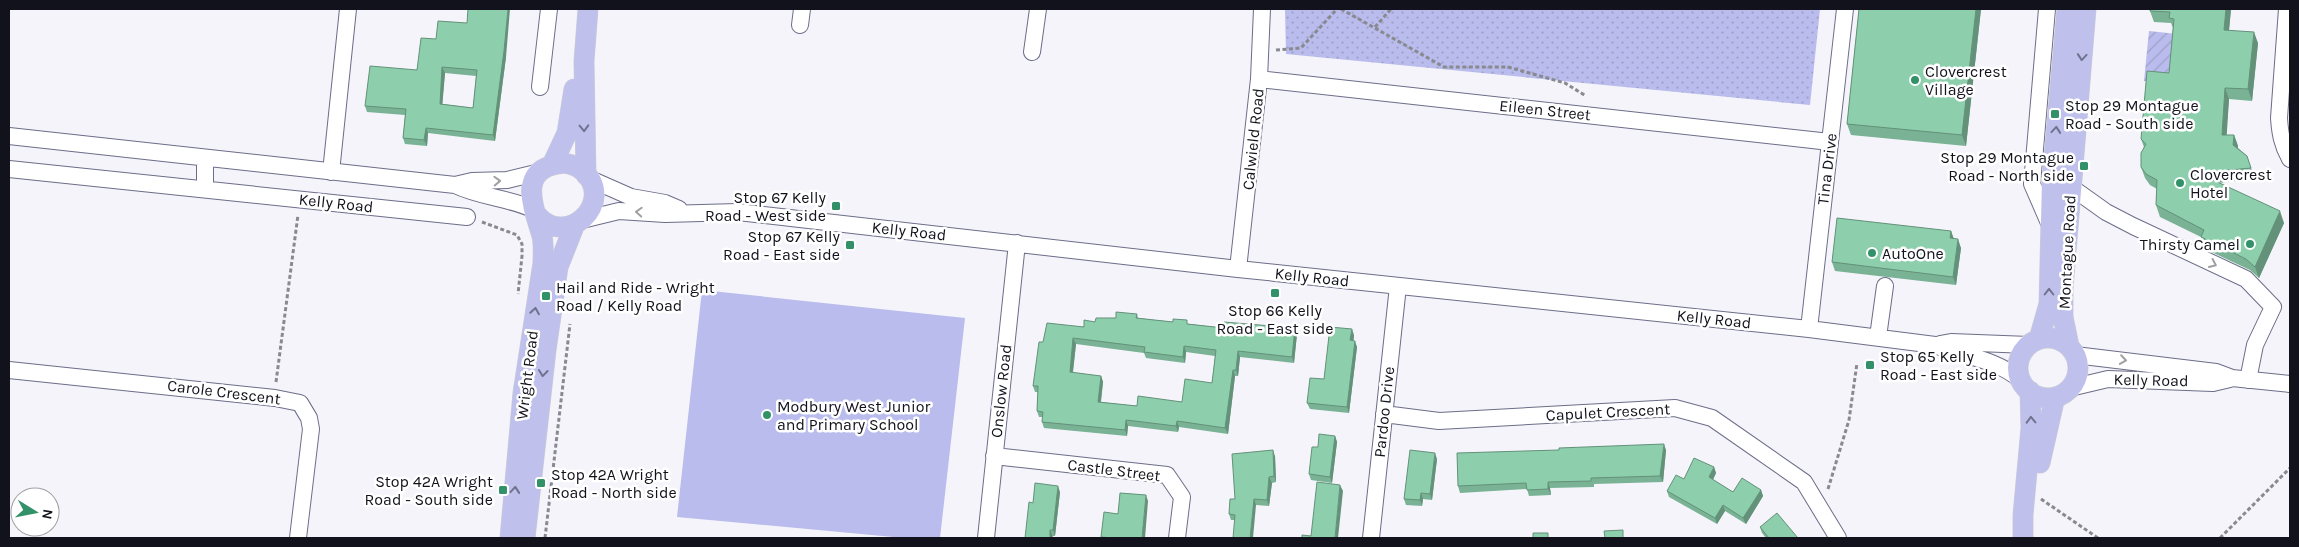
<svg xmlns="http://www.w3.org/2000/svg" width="2299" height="547" viewBox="0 0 2299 547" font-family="Karla,sans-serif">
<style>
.grass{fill:url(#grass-dots)}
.garden{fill:url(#garden-furrows)}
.pitch{fill:#b9bcec}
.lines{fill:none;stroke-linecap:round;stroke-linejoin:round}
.minor-casing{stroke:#6c6d88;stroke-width:18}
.major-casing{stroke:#d0d0d2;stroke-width:21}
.path{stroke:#898990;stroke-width:3;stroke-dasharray:4 2.5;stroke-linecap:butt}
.minor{stroke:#fff;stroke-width:16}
.major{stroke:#bfc1ec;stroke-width:20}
.wall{fill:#79b295;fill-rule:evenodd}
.shaded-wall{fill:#639179}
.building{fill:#8dcfad;stroke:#639179;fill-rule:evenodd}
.oneway{stroke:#71728e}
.oneway2{stroke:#a0a0a4}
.poi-dot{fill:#339169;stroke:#fff;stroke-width:2}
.labels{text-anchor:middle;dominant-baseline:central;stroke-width:5;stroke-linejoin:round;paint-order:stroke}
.poi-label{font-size:16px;fill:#12121c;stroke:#fff;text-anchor:start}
.street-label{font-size:16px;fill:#12121c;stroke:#fff}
</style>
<defs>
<pattern id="grass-dots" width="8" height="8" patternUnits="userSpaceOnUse" patternTransform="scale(1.25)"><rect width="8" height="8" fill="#b9bcec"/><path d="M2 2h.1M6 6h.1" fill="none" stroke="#9ea1ca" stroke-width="1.8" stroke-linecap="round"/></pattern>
<pattern id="garden-furrows" width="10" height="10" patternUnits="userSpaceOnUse" patternTransform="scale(1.25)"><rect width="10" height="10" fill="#b9bcec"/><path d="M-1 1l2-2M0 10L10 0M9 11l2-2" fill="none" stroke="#9ea1ca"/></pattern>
</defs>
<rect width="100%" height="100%" fill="#f4f4fa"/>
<path class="grass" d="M1285,9h535l-10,96 -524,-51z"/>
<path class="garden" d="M2149,31l28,3 -4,50 -29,-3z"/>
<path class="pitch" d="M702,290l263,28 -25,220h-36l-227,-21z"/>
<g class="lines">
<defs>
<path id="minor" d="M2047,9l-15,175 17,39
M2287,9l-8,109c1,15 3,27 11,41
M800,25l2,-16
M1032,52l6,-43
M1259,79l571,63
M540,87l9,-78
M9,136l446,49c25,12 53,13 78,24
M205,158v31
M9,169l458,48
M331,172l17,-163
M588,178l43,19 34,6 14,6
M2061,184l10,3 35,25 27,14 113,53 27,28 -18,38 -7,35
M455,185l17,-4 35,-1 33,-8
M582,220l37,-9 46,3 73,-2 500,57 571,60 126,16c32,13 57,12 86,35
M1238,269l21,-190 3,-70
M1809,329l36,-320
M1878,337l7,-51
M1940,344l11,-2 78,3
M2075,355l141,17 16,6 58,6
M9,370l266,28 25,5 9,15 2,11 -13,109
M2070,388l38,-9 105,4 17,-4
M1384,414l55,7 236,-13 37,10 92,64 34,56
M994,456l173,19 15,22 -5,41
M986,538l31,-295
M1371,538l27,-252"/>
<path id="major" d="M552,165l15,-32 7,-44
M586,175l-2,-114 4,-52
M2018 368a30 30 0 1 1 60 0a30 30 0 1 1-60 0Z
M2039,339l10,-35 3,-123 15,-172
M2069,346l-6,-29v-29l23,-279
M2040,463l15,-66
M510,538l13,-145 20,-130c0,-9 1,-18 -1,-27 -7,-25 -26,-65 16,-72 8,-2 18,1 25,7 34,30 -17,80 -47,43
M525,538l21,-188 12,-83 17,-43
M2023,538v-23l8,-87 -1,-37"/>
</defs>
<use href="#minor" class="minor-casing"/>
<use href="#major" class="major-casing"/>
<path class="path" d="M1341,9l103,58h64l57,16 21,13
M1375,27l16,-18
M1276,50l25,-2 36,-39
M482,222l35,13 5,9v12l-4,38
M276,382l22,-167
M1828,489l21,-69 8,-57
M2041,499l57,39
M545,538l25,-214
M2220,538l70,-70"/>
<use href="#minor" class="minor"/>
<use href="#major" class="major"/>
</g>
<path class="wall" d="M394,9h17l-16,1z
M1859,9h155h-33l-15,137 -115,-11 -4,-11z
M2231,9l-2,21 29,13 -6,58 -23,-2 -3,36h8l4,11v2l9,8 8,23 -37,4 66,40 -25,55 -9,-8 -45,-21 -4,-12 -41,-20 -4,-12 1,-16 -7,-4 -5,-7 -4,-11 3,-20 -3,-8 28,-66 4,-45 -2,-5 -17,-1 -4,-11z
M506,57l-11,84 -67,-8 -1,13 -22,-2 -2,-6 2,-23 -38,-3 -2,-6 52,-36zM445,73l31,3 -3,32 -31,-4z
M1951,231l3,8 7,9 -5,37 -121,-14 -3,-9z
M1137,314l1,4 86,10 73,6 -3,29 -54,-6 -2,19h-3l-7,58 -49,-7 -1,5 -50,-6 -1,10 -83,-8 -2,-6 1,-5h-4l-2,-6 1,-19h-3l-2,-6 10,-44 52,-20zM1076,344l68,9 2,5 39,5 1,-11 29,4 -3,27 -30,19 -45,4 -36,-4 2,-20 -2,-6 -28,-3z
M1354,335l-1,6 4,6 -8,66 -39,-4 -3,-6 17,-24z
M1335,436l2,6 -5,41 -21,-3 -2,-6 9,-27z
M1559,450h107l-3,32 -69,2v3l-44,1 1,7 -22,1 -2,-7 -67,4 -2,-7z
M1275,456l1,26 -4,1 -3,23 -13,-1 -21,15h-4l-2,-6 6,-15z
M1437,459l-5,41 -9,-1 -1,7 -16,-1 -2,-6z
M1714,467l2,6 -3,7 20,12 28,-2 2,6 -17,28 -21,-13 -8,13 -48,-27 -2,-6 17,-12z
M1060,492l-5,44h-2l-20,-33z
M1760,527l38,11h-32l-4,-5z"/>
<path class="shaded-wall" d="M508,9h2l-4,48 -11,84 -2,-6z
M1976,9h5l-15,137 -4,-11z
M2226,9h5l-3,32 -4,-11z
M2254,32l4,11 -6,58 -4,-12z
M442,67l3,6 -3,36 -2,-5z
M2225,88l4,11 -3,47 -4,-11z
M426,128l2,5 -1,13 -3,-6z
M2234,135l4,11 -1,10 -4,-11z
M2280,211l4,12 -25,55 -4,-11z
M1951,231l3,9 -4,-2z
M1958,239l3,9 -5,37 -3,-8z
M1295,328l2,6 -3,29 -2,-6z
M1352,329l2,6 -1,11 -3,-6z
M1073,338l3,6 -4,34 -2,-6z
M1355,341l2,6 -8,66 -2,-6z
M1184,346l2,6 -1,11 -2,-6z
M1238,351l2,6 -2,19 -2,-6z
M1233,370l2,6 -7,58 -3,-6z
M1101,376l2,6 -3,26 -2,-6z
M1126,420l2,6 -1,10 -2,-6z
M1177,421l2,6 -1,5 -2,-6z
M1335,436l2,6 -5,41 -2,-6z
M1664,444l2,6 -3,32 -3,-6z
M1273,450l2,6 1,26 -2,-6z
M1435,453l2,6 -5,41 -2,-6z
M1714,467l2,6 -5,10 -2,-6z
M1269,477l3,6 -3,23 -2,-6z
M1548,482l2,6 1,7 -3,-6z
M1340,485l3,6 -5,47h-3z
M1058,486l2,6 -5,44 -2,-6z
M1761,490l2,6 -17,28 -3,-6z
M1421,493l2,6 -1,7 -2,-6z
M1146,495l2,6 -3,37h-3z
M1254,499l2,6 -3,33h-3z
M1723,505l2,6 -8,13 -2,-6z
M1050,530l3,6 -1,2h-2z"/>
<path class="building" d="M468,9h40l-4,42 -11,84 -67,-7 -2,12 -21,-2 3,-29 -41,-3 5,-40 47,4 4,-32 15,1 2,-18 29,2zM442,67l35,3 -4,38 -33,-4z
M1859,9h117l-14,126 -115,-11z
M2150,9h76l-2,21 30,2 -6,57 -23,-1 -3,47h12l-1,10 14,11 4,12 -53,5 82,38 -25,56 -9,-8 -45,-22 3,-7 -48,-25 1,-25 -11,-6 -5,-7v-14l5,-9 -5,-5 6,-68 22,2 5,-54 -5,-1 1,-6 -20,-1z
M1837,218l114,13 -1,7 8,1 -5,38 -121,-15z
M1116,312l21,2 -1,4 37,4v-3l14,1v4l37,4v-6l71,6 -3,29 -54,-6 -2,19h-3l-8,58 -48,-7 -1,5 -50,-6 -1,10 -83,-8 1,-10 -6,-1 1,-25h-5l6,-44h4l4,-19 37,4v-7l11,2 1,-4h20zM1073,338l72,9 -1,5 39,5 1,-11 32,4 -4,33 -27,-4 -3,23 -44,-6 -1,10 -39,-4 3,-26 -31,-4z
M1330,327l22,2 -2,11 5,1 -8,66 -40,-4 3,-25 14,1z
M1319,434l16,2 -5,41 -21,-3 3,-27h6z
M1664,444l-4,32 -69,2v3l-43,1v7l-21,1 -1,-7 -68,3 -1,-33 102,-3v-2z
M1273,450l1,26 -5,1 -2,23 -13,-1 -4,39h-17l2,-23 -6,-1 1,-15h5l-3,-45z
M1410,450l25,3 -5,41 -9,-1 -1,7 -16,-1z
M1694,458l20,9 -5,10 24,15 9,-14 19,12 -18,28 -20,-13 -8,13 -48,-27 9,-16 8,4z
M1317,482l23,3 -5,53h-33v-3l9,1z
M1035,483l23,3 -5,44h-3v8h-25l4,-36 4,1z
M1120,493l26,2 -4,43h-30l-11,-1 3,-25 14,2z
M1777,513l21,25h-29l-9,-11z
M1623,530v8h-18l-1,-7z
M1533,533h15v5h-15z"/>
<defs><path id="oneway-chevron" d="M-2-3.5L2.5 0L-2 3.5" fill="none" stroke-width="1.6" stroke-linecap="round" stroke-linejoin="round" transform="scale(1.25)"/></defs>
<g class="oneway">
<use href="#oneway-chevron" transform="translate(2082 57) rotate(95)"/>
<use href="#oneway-chevron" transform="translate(584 128) rotate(88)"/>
<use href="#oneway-chevron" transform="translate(2056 130) rotate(-85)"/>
<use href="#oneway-chevron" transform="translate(2049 292) rotate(-90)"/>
<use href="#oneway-chevron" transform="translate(535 311) rotate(-81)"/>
<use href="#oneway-chevron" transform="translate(543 373) rotate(96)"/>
<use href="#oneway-chevron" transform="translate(2031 420) rotate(-92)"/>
<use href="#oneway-chevron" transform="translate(515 490) rotate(-85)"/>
</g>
<g class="oneway2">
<use href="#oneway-chevron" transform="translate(497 181) rotate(-2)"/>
<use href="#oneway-chevron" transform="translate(639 212) rotate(-177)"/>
<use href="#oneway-chevron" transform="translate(2213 264) rotate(25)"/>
<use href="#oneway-chevron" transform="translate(2123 360) rotate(8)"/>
</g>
<g class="poi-dot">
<circle cx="1915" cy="80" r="5"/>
<rect x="2050" y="109" width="10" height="10" rx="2.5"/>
<rect x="2079" y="161" width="10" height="10" rx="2.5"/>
<circle cx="2180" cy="183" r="5"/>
<rect x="831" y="201" width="10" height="10" rx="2.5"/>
<circle cx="2250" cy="244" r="5"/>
<rect x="845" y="240" width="10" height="10" rx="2.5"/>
<circle cx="1872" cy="253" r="5"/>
<rect x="1270" y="288" width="10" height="10" rx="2.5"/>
<rect x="541" y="291" width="10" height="10" rx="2.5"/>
<rect x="1865" y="360" width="10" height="10" rx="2.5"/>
<circle cx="767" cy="415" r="5"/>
<rect x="536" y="478" width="10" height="10" rx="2.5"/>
<rect x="498" y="485" width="10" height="10" rx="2.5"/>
</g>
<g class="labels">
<g class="poi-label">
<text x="1925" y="71">Clovercrest<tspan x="1925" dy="18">Village</tspan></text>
<text x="2065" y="105">Stop 29 Montague<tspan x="2065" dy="18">Road - South side</tspan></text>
<text x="2074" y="157" text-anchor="end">Stop 29 Montague<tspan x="2074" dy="18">Road - North side</tspan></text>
<text x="2190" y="174">Clovercrest<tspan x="2190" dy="18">Hotel</tspan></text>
<text x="826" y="197" text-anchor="end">Stop 67 Kelly<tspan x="826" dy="18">Road - West side</tspan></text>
<text x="840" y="236" text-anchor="end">Stop 67 Kelly<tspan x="840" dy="18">Road - East side</tspan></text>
<text x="2240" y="244" text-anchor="end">Thirsty Camel</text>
<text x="1882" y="253">AutoOne</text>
<text x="556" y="287">Hail and Ride - Wright<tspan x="556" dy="18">Road / Kelly Road</tspan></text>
<text x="1275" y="310" text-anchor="middle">Stop 66 Kelly<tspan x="1275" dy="18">Road - East side</tspan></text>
<text x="1880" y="356">Stop 65 Kelly<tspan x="1880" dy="18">Road - East side</tspan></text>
<text x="777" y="406">Modbury West Junior<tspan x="777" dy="18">and Primary School</tspan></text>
<text x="551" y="474">Stop 42A Wright<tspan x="551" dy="18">Road - North side</tspan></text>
<text x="493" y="481" text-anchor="end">Stop 42A Wright<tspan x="493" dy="18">Road - South side</tspan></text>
</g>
<g class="street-label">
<text transform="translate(1545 110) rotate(6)">Eileen Street</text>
<text transform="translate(1253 139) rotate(-84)">Calwield Road</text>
<text transform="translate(1827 169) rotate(-83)">Tina Drive</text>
<text transform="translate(336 203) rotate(6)">Kelly Road</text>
<text transform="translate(909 231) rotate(6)">Kelly Road</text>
<text transform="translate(2067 252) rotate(-87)">Montague Road</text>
<text transform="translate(1312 277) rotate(6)">Kelly Road</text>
<text transform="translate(1714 319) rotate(6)">Kelly Road</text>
<text transform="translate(527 375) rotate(-83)">Wright Road</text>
<text transform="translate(2151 380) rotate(1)">Kelly Road</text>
<text transform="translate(1001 391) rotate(-84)">Onslow Road</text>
<text transform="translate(224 392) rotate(7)">Carole Crescent</text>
<text transform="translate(1384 412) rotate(-84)">Pardoo Drive</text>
<text transform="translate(1608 412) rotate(-3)">Capulet Crescent</text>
<text transform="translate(1114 470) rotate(7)">Castle Street</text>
</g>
</g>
<rect width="2299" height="547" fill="none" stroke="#12121c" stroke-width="20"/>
<g transform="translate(35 512) rotate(100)"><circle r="24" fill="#ffffff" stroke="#a0a0a4"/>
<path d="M0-4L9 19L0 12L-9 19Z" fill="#339169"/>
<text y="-8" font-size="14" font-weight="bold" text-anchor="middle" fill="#12121c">N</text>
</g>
</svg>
